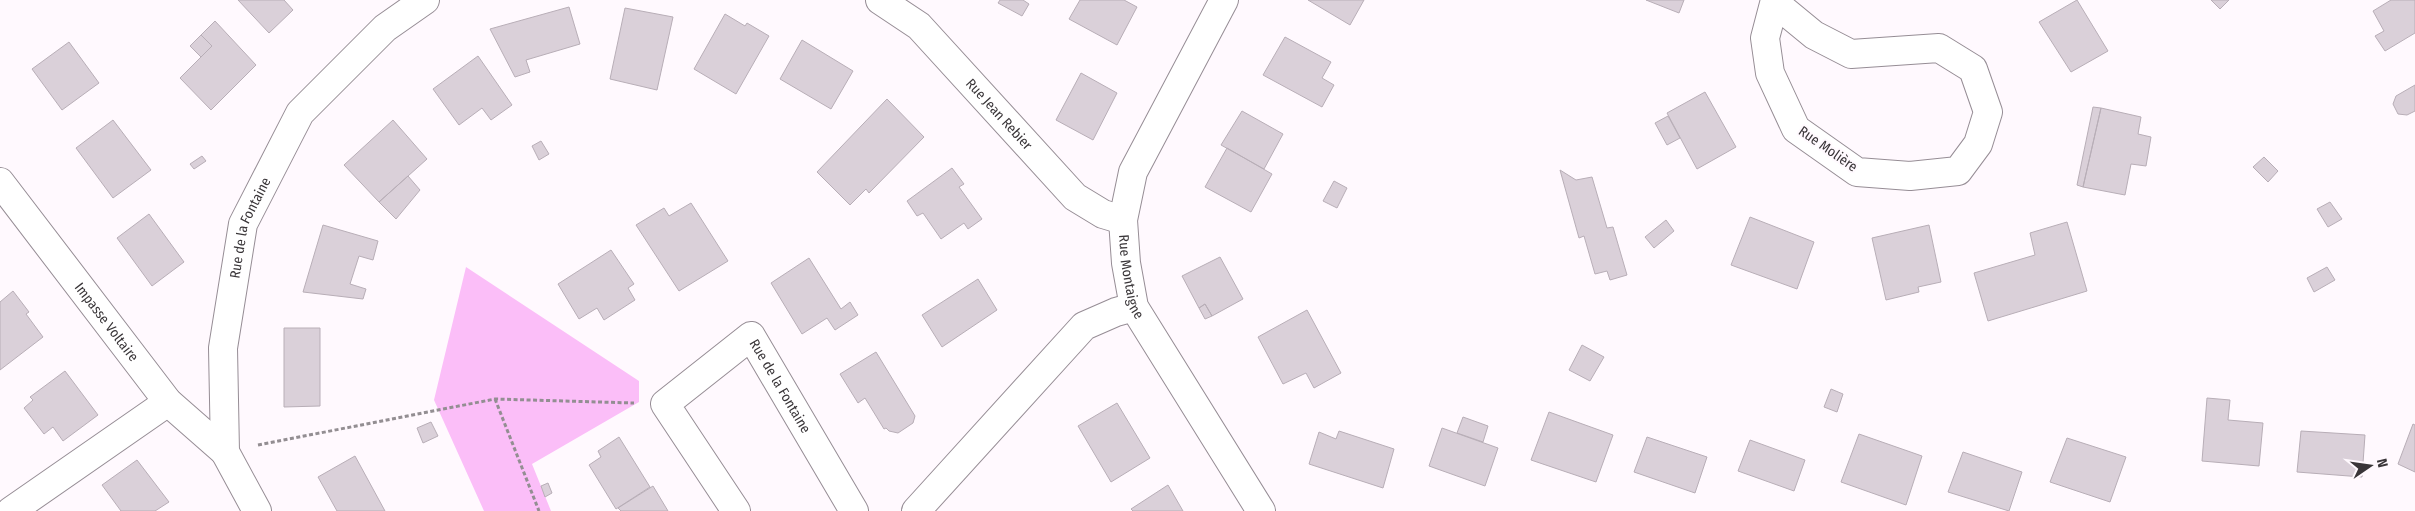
<svg xmlns="http://www.w3.org/2000/svg" width="2415" height="511" viewBox="0 0 2415 511" font-family="'Fira Sans Condensed',sans-serif">
<style>
.park{fill:#fbbef8}
.building{fill:#dad0d9;stroke:#b8aeb7}
.lines{fill:none;stroke-linecap:round;stroke-linejoin:round}
.minor-casing{stroke:#968d95;stroke-width:30}
.path{stroke:#938e92;stroke-width:3;stroke-dasharray:4 2.5;stroke-linecap:butt}
.minor{stroke:#fff;stroke-width:28}
.labels{text-anchor:middle;dominant-baseline:central;stroke-width:4;stroke-linejoin:round;paint-order:stroke}
.street-label{font-size:14px;fill:#393538;stroke:#fff9fe}
</style>
<rect width="100%" height="100%" fill="#fff9fe"/>
<path class="park" d="M466,267l173,114v21l-107,62 19,47h-67l-50,-111z"/>
<path class="building" d="M238,0h46l9,10 -24,23z
M1000,0h23l6,4 -7,12 -24,-13z
M1080,0h44l13,7 -20,38 -48,-26z
M1308,0h56l-14,25z
M1646,0h38l-5,13z
M2077,0l31,51 -37,21 -32,-50z
M2211,0h18l-9,9z
M2391,0h24v33l-30,18 -10,-15 9,-5 -11,-20z
M569,7l11,37 -54,16 4,12 -15,5 -25,-48z
M625,8l48,9 -16,73 -47,-11z
M725,14l20,12 2,-3 22,13 -33,58 -42,-25z
M215,21l41,44 -45,45 -31,-32 32,-32 -11,-11z
M201,35l11,11 -11,11 -11,-11z
M1285,37l46,25 -9,16 12,7 -12,22 -59,-32z
M802,40l51,31 -22,38 -51,-30z
M69,42l30,41 -37,27 -30,-41z
M478,56l34,49 -21,15 -9,-12 -23,17 -26,-36z
M1081,73l36,20 -24,47 -37,-20z
M2415,85v26l-8,4 -9,-1 -5,-10 3,-8z
M1705,92l31,55 -39,22 -30,-56z
M887,99l37,38 -55,56 -3,-4 -16,16 -33,-33z
M2093,107l8,1 -18,79 -6,-2z
M2101,108l40,9 -3,17 13,3 -5,29 -15,-2 -6,31 -42,-8z
M1242,111l41,23 -19,35 -43,-24z
M1668,116l12,22 -13,7 -12,-22z
M113,120l38,50 -38,28 -37,-50z
M393,120l34,39 -48,43 -35,-37z
M541,141l8,13 -10,6 -7,-14z
M1227,148l45,26 -21,38 -46,-25z
M202,156l4,5 -12,8 -4,-5z
M2264,157l14,14 -10,11 -15,-15z
M952,168l12,16 -5,3 23,32 -14,10 -4,-6 -23,16 -18,-26 -6,3 -10,-15z
M1560,170l16,10 16,-3 15,51 6,-1 14,48 -17,5 -3,-9 -12,3 -11,-38 -5,2z
M408,176l12,14 -24,29 -17,-17z
M1334,181l13,7 -10,20 -14,-7z
M2330,202l12,17 -14,8 -11,-18z
M691,203l37,58 -49,30 -43,-66 28,-17 5,8z
M149,214l35,48 -32,24 -35,-48z
M1750,217l64,25 -17,47 -66,-24z
M1666,220l8,11 -20,17 -9,-11z
M2067,222l20,69 -99,30 -14,-48 61,-18 -5,-22z
M323,225l55,16 -5,19 -14,-4 -9,28 16,5 -3,10 -60,-7z
M1929,225l12,57 -23,5 1,5 -33,8 -14,-62z
M611,250l23,34 -6,4 7,12 -31,20 -7,-12 -18,11 -21,-35z
M1220,257l23,42 -31,17 -7,-12 -6,4 -17,-32z
M809,258l32,51 9,-7 8,13 -23,15 -8,-12 -25,16 -31,-51z
M2327,267l8,13 -21,12 -7,-14z
M978,279l19,31 -55,37 -20,-32z
M13,291l16,21 -3,2 17,23 -43,33v-68z
M1205,304l7,12 -7,3 -6,-11z
M1307,310l34,63 -27,15 -8,-15 -23,11 -25,-47z
M284,328h36v78l-36,1z
M1582,345l22,12 -14,24 -21,-11z
M876,352l39,64 -2,7 -15,10 -9,-2 -3,-3 -2,1 -19,-31 -7,5 -18,-29z
M65,371l33,44 -35,26 -10,-14 -9,7 -20,-26 9,-8 -3,-3z
M1831,389l12,5 -6,18 -13,-5z
M2207,398l23,2 -2,20 35,3 -4,43 -57,-5z
M1117,403l33,55 -39,24 -33,-56z
M1549,412l64,23 -17,47 -65,-22z
M1463,417l25,9 -5,16 -26,-9z
M431,422l7,14 -15,7 -6,-15z
M2413,424l2,1v47l-17,-8z
M1442,428l56,20 -13,38 -56,-20z
M1339,431l55,18 -11,39 -74,-24 10,-32 17,7z
M2301,431l64,4 -3,42 -65,-5z
M1859,434l63,22 -16,49 -65,-23z
M619,437l31,50 -34,22 -27,-44 12,-8 -3,-6z
M1647,437l60,20 -12,36 -61,-21z
M2067,438l59,19 -16,45 -60,-20z
M1750,440l55,20 -11,31 -56,-20z
M1963,452l59,20 -13,39 -61,-19z
M355,456l30,55h-48l-19,-34z
M137,460l32,42 -14,9h-34l-19,-26z
M548,483l4,10 -7,4 -4,-11z
M1168,485l15,26h-50l-2,-2z
M653,486l15,25h-47l-3,-3z"/>
<g class="lines">
<defs>
<g id="minor">
<path id="s1" d="M880,0l39,26 156,171 28,17 20,6"/>
<path id="s2" d="M1224,0l-91,172 -10,48 3,43 8,44 127,204"/>
<path d="M1775,3l39,32 37,19 88,-6 34,21 15,43 -10,32 -20,27 -48,5 -53,-4 -61,-43 -26,-56 -5,-35 10,-38"/>
<path id="s3" d="M0,182l168,220 57,50"/>
<path d="M11,511l157,-109"/>
<path id="s4" d="M257,511l-32,-59 -2,-104 20,-124 57,-111 85,-85 40,-28"/>
<path id="s5" d="M736,511l-71,-107 86,-68 103,175"/>
<path d="M916,511l168,-185 32,-14 18,-5"/>
</g>
</defs>
<use href="#minor" class="minor-casing"/>
<path class="path" d="M495,399l44,112
M258,445l237,-46 139,4"/>
<use href="#minor" class="minor"/>
</g>
<g class="labels">
<g class="street-label">
<text stroke="none"><textPath href="#s1" startOffset="166">Rue Jean Rebier</textPath></text>
<text transform="translate(1828 149) rotate(35)">Rue Molière</text>
<text stroke="none"><textPath href="#s4" startOffset="295">Rue de la Fontaine</textPath></text>
<text stroke="none"><textPath href="#s2" startOffset="301">Rue Montaigne</textPath></text>
<text stroke="none"><textPath href="#s3" startOffset="176">Impasse Voltaire</textPath></text>
<text stroke="none"><textPath href="#s5" startOffset="296">Rue de la Fontaine</textPath></text>
</g>
</g>
<g transform="translate(2370 466) rotate(77)" stroke="#fff9fe" stroke-width="4" paint-order="stroke">
<path d="M0-4L9 19L0 12L-9 19Z" fill="#393538"/>
<text y="-8" font-size="14" font-weight="bold" text-anchor="middle" fill="#393538">N</text>
</g>
</svg>
